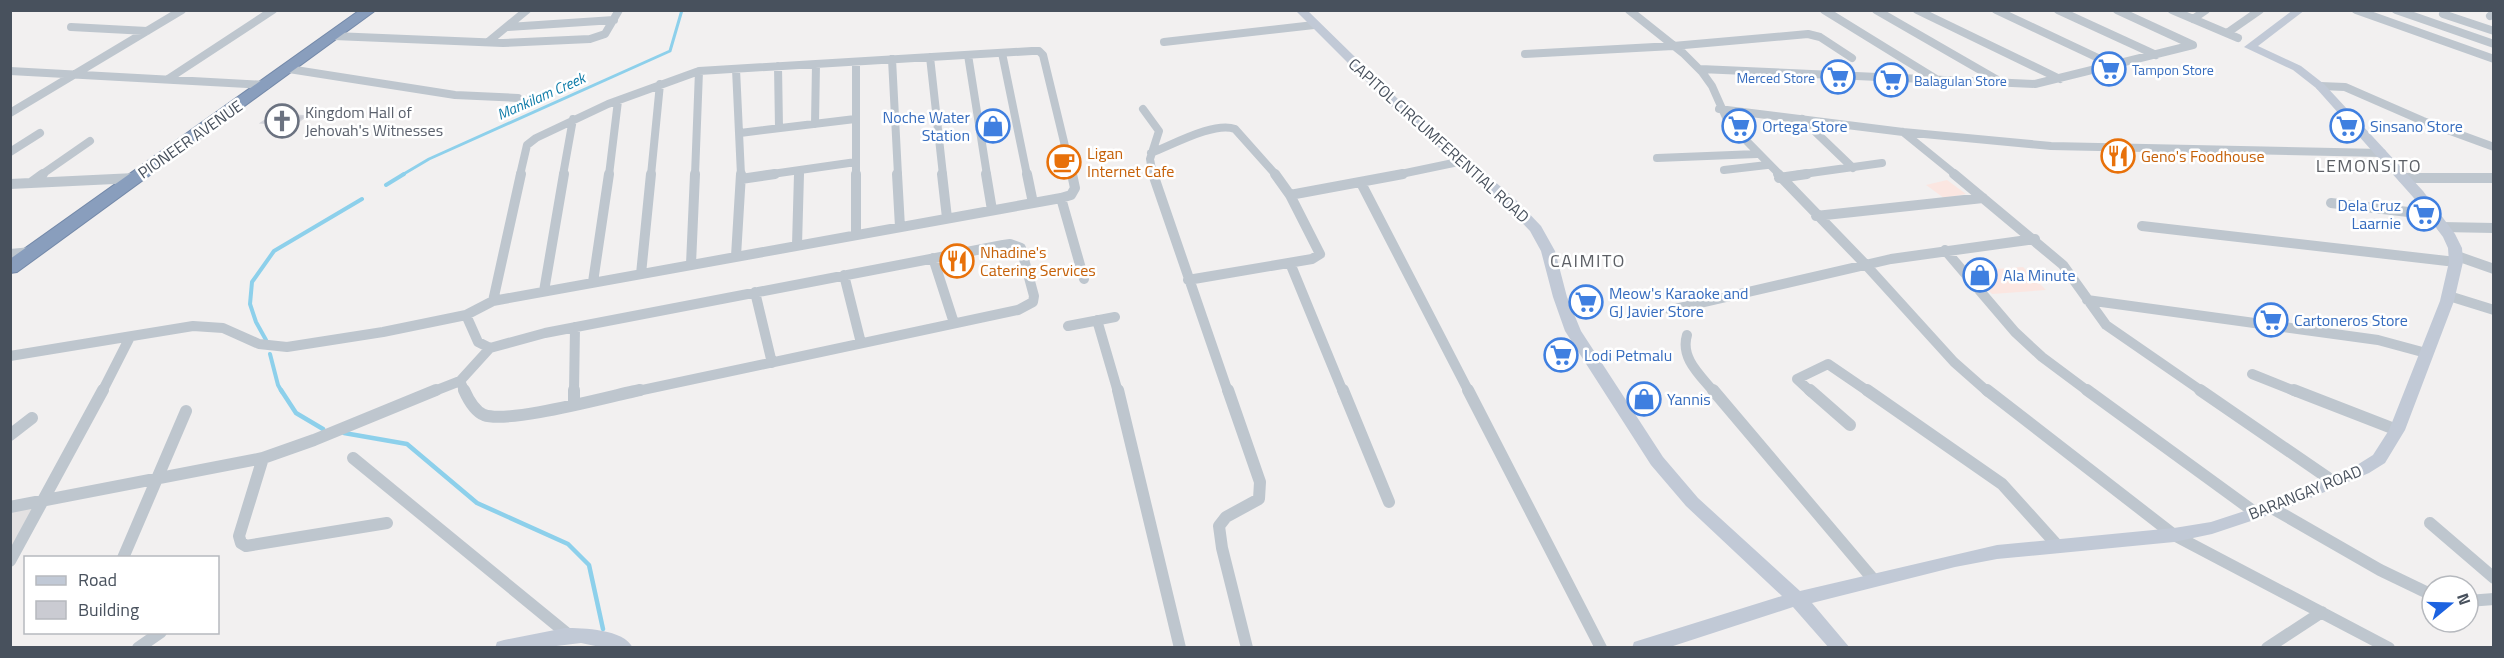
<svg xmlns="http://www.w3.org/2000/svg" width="2504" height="658" viewBox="0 0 2504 658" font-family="'Titillium Web',sans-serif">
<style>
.education{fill:#e3e1e2}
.medical{fill:#fbe6e1}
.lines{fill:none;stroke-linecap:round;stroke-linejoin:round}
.stream-far2{stroke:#8dd0eb;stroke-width:3}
.stream-far1{stroke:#8dd0eb;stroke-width:4}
.stream{stroke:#8dd0eb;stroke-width:4.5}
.building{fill:#cacbd2;stroke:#d4d5db;stroke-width:1.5}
.highway-casing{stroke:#7489a9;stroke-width:2}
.street-far2{stroke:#bec6ce;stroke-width:8}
.street-far1{stroke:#bec6ce;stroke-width:10}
.street{stroke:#bec6ce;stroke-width:12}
.secondary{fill:#c1c9d6;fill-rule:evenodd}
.highway{fill:#899ebd;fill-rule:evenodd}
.labels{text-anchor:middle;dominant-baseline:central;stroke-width:5;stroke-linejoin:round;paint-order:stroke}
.far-shop-label{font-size:14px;fill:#366cbe;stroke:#fff;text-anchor:start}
.far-water-label{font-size:15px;font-style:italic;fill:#0f7ca9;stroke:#fff}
.worship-label{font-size:16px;fill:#5b616d;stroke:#fff;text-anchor:start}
.shop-label{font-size:16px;fill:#366cbe;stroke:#fff;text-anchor:start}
.street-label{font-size:16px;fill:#48515d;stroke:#fff}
.food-label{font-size:16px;fill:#c56008;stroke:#fff;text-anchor:start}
.neighbourhood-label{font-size:18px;letter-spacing:1.5px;fill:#5c5f65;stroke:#fff}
</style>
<rect width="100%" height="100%" fill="#f2f0f0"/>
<path class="education" d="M37,505l-26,48v-41z"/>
<path class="medical" d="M1947,180l19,14 -22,4 -18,-13z
M2023,267l23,23 -54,4 -22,-23z"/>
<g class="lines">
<path class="stream-far2" d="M402,175l27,-16 241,-108 12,-41"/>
<path class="stream-far1" d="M386,185l18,-11
M266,340l-10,-18 -6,-18 2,-22 22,-31 88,-52
M270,354l8,31 4,7"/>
<path class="stream" d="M281,390l15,23 27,16
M344,433l63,11 70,59 91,41 21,21 14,64"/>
</g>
<path class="building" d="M274,114l32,2 -11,9 -34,-2z"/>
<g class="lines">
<defs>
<path id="highway" d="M360,10h16l-359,262 -7,1v-14z"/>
</defs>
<use href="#highway" class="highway-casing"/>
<path class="street-far2" d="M1629,10l54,43 19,19 10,14 16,36 52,53
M1824,10l112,69
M1876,10l125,72
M1917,10l143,69
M1996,10l117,55
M2058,10l98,45
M2172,10l66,28
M2356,10l138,49
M2396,10l98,34
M2447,10l-4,4 51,17
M2490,16l4,-3
M2193,19l13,-9
M71,27l76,4
M508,27l106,-7
M2227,33l33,-23
M334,36l169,7 87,-4 15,-5 14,-24
M488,42l39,-32
M1164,42l150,-17
M1002,53l25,122
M1525,54l148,-8 135,-12 12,3 32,21
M968,55l19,120
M930,57l13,118
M892,59l6,116
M856,62v113
M778,66l1,62
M289,69l166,26 63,3
M736,69l5,106
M1700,69l335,15 158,-39 -76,-35
M10,71l256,14
M168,79l105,-69
M2320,86l25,1 78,34 71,26
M1143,109l16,22 -9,28 3,16
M1719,109l184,23 148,14 331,7
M10,113l172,-103
M1802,119l51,49
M815,124l1,-60
M1903,132l53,43
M740,133l115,-14
M10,152l30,-19
M1151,153c21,-8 64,-32 84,-24l41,46
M1657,158l100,-4
M1724,170l43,-5
M41,175l49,-34
M520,175l7,-30 9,-7 72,-34 91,-33 333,-20h7l4,4 29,120
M563,175l10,-56
M609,175l9,-74
M651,175l9,-91
M695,175l4,-104
M765,175l91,-13
M799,175v-4
M1396,175l67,-14
M1796,175l86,-12"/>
<path class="street-far1" d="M856,174v61
M897,174l3,53
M942,174l5,44
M986,174l6,36
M1027,174l6,29
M1153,174l75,218
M1778,174l87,90 89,98 34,30
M1954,174l109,91 43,60 97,67
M1779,178l28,-4
M2403,178h91
M741,179l34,-5
M32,182l11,-8
M1361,183l108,209
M10,184l125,-6
M1290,195l113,-21
M1061,198l23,81
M2331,203l103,12
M1816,216l167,-18
M2142,226l314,36
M2442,227l52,1
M797,245l2,-71
M1945,250l70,82 27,25 47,35
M10,254l22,-2
M736,256l5,-82
M2457,256l37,13
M933,258l21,65
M1290,263l53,129
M691,264l4,-90
M641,274l10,-100
M844,275l17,68
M1188,280l124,-21 8,-5 -30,-59 -15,-21
M593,282l16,-108
M544,291l20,-117
M755,292l17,71
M2449,296l45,14
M2087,300l291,40 48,13
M493,301l28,-127
M493,301l568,-103 10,-3 4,-7 -3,-14
M1670,310l221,-51 144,-20
M466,315l12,27 12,6
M1097,320l21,72
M1068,326l47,-9
M1687,335c-7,23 13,40 27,57
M10,356l183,-30 30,2 36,16 28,3 96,-15 83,-17 27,-14
M2252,374l45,18
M460,381l5,11
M460,381l30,-33 55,-15 458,-88 7,-1 11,4 13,48 -1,6 -15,8 -385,82
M102,392l28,-55
M432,392l28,-11
M574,392l1,-65
M1811,392l-14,-13 31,-15 41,28"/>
<path class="street" d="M464,390c4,9 10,21 20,25 25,9 126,-19 156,-25
M1118,390l62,258
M1228,390l32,92 -1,17 -33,18 -7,9 3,22 25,100
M1343,390l46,112
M1468,390l133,258
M1713,390l160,189
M1810,390l40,35
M1867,390l135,94 55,61
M1987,390l187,145 215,113
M2087,390l169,123
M2200,390l134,92
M2294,390l103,40
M574,404v-14
M10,435l22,-17
M263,458l-24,78 2,7 5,3 141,-23
M353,458l217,178
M10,507l253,-49 51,-18 122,-50
M2272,508l108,62 52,25
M2430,523l64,55
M123,558l63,-147
M10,561l93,-171
M2468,601l26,-2
M138,648l23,-16
M2267,648l55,-36"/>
<path class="secondary" d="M1295,10h12l92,90 115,98 27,28 14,25 12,46 14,34 82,126 35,41 102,93 197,-46 177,-17 37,-6 55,-18 91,-39 16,-10 16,-25 51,-129 9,-39 -1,-14 -5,-11 -30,-40 -97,-109 -23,-18 -49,-23 49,-37h12l-47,36 43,20 23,18 99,107 32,43 7,14 1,14 -9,39 -49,129 -20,33 -16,10 -91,39 -66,22 -38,8 -177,17 -42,8 -143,36 38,45h-21l-36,-41 -126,41h-35l2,-6 148,-46 -96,-90 -35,-41 -86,-134 -12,-34 -12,-46 -11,-20 -26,-27 -113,-98z
M565,628c18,0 59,1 68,20h-28l-24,-5 -41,5h-45l2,-6 7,-2z"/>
<use href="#highway" class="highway"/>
</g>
<defs>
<symbol id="supermarket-ring" viewBox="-11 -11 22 22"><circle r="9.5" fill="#fff" stroke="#3f7fe0" stroke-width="1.5"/><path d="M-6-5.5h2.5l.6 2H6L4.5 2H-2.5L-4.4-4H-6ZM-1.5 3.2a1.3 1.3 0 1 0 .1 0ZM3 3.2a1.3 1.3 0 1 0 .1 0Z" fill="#3f7fe0"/></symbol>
<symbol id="church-ring" viewBox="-11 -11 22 22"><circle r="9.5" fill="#fff" stroke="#6b7280" stroke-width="1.5"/><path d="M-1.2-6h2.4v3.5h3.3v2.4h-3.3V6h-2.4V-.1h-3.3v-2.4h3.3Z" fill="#6b7280"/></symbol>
<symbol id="shop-ring" viewBox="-11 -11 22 22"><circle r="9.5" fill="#fff" stroke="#3f7fe0" stroke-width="1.5"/><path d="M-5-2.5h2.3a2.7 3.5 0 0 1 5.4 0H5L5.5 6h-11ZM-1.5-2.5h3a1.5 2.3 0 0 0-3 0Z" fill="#3f7fe0"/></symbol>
<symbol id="restaurant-ring" viewBox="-11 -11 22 22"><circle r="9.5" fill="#fff" stroke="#e8710a" stroke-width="1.5"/><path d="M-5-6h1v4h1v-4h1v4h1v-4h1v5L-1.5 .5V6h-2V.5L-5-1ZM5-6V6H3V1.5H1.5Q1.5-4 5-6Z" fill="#e8710a"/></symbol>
<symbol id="cafe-ring" viewBox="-11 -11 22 22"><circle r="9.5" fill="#fff" stroke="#e8710a" stroke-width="1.5"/><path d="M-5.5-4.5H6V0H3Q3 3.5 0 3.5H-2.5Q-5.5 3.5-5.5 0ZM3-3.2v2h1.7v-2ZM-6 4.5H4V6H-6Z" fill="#e8710a"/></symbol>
</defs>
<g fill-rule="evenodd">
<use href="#supermarket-ring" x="2090" y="50" width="38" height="38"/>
<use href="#supermarket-ring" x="1819" y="58" width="38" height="38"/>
<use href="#supermarket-ring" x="1872" y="61" width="38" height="38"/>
<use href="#church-ring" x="263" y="102" width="38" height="38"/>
<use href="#shop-ring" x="974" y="107" width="38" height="38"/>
<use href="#supermarket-ring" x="1720" y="107" width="38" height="38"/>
<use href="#supermarket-ring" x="2328" y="107" width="38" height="38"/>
<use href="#restaurant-ring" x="2099" y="137" width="38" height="38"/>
<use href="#cafe-ring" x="1045" y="143" width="38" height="38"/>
<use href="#supermarket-ring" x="2405" y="195" width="38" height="38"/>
<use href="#restaurant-ring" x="938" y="242" width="38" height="38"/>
<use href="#shop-ring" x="1961" y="256" width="38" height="38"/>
<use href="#supermarket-ring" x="1567" y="283" width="38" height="38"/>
<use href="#supermarket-ring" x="2252" y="301" width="38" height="38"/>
<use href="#supermarket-ring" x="1542" y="336" width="38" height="38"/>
<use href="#shop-ring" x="1625" y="380" width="38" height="38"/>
</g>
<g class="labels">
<g class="far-shop-label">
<text x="2132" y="69">Tampon Store</text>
<text x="1815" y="77" text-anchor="end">Merced Store</text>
<text x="1914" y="80">Balagulan Store</text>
</g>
<g class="far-water-label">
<text transform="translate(541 96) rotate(-24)">Mankilam Creek</text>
</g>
<g class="worship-label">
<text x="305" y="112">Kingdom Hall of<tspan x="305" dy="18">Jehovah's Witnesses</tspan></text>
</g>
<g class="shop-label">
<text x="970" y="117" text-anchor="end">Noche Water<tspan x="970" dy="18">Station</tspan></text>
<text x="1762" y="126">Ortega Store</text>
<text x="2370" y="126">Sinsano Store</text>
<text x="2401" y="205" text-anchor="end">Dela Cruz<tspan x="2401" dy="18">Laarnie</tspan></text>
<text x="2003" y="275">Ala Minute</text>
<text x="1609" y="293">Meow's Karaoke and<tspan x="1609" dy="18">GJ Javier Store</tspan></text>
<text x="2294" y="320">Cartoneros Store</text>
<text x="1584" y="355">Lodi Petmalu</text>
<text x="1667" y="399">Yannis</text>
</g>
<g class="street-label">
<text transform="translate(190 139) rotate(-35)">PIONEER AVENUE</text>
<text transform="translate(1439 140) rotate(42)">CAPITOL CIRCUMFERENTIAL ROAD</text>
<text transform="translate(2305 492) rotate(-22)">BARANGAY ROAD</text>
</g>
<g class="food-label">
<text x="1087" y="153">Ligan<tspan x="1087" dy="18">Internet Cafe</tspan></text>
<text x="2141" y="156">Geno's Foodhouse</text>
<text x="980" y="252">Nhadine's<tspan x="980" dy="18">Catering Services</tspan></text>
</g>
<g class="neighbourhood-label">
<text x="2369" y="165">LEMONSITO</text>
<text x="1588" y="260">CAIMITO</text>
</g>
</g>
<rect width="2504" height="658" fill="none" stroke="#48515d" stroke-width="24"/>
<rect x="24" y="556" width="195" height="78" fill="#ffffff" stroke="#b6b9be" stroke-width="1.5"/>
<rect x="36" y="576" width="30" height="9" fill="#c1c9d6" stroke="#b6b9be" stroke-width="1.5"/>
<text x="78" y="586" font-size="18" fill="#48515d">Road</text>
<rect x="36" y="601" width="30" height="18" fill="#cacbd2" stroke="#b6b9be" stroke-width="1.5"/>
<text x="78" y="616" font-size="18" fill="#48515d">Building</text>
<g transform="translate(2450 604) rotate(71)"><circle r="28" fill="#ffffff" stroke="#b6b9be" stroke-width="1.5"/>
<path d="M0-4.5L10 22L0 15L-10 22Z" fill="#1c62e0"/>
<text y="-9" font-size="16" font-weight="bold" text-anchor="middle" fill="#48515d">N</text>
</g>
</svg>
